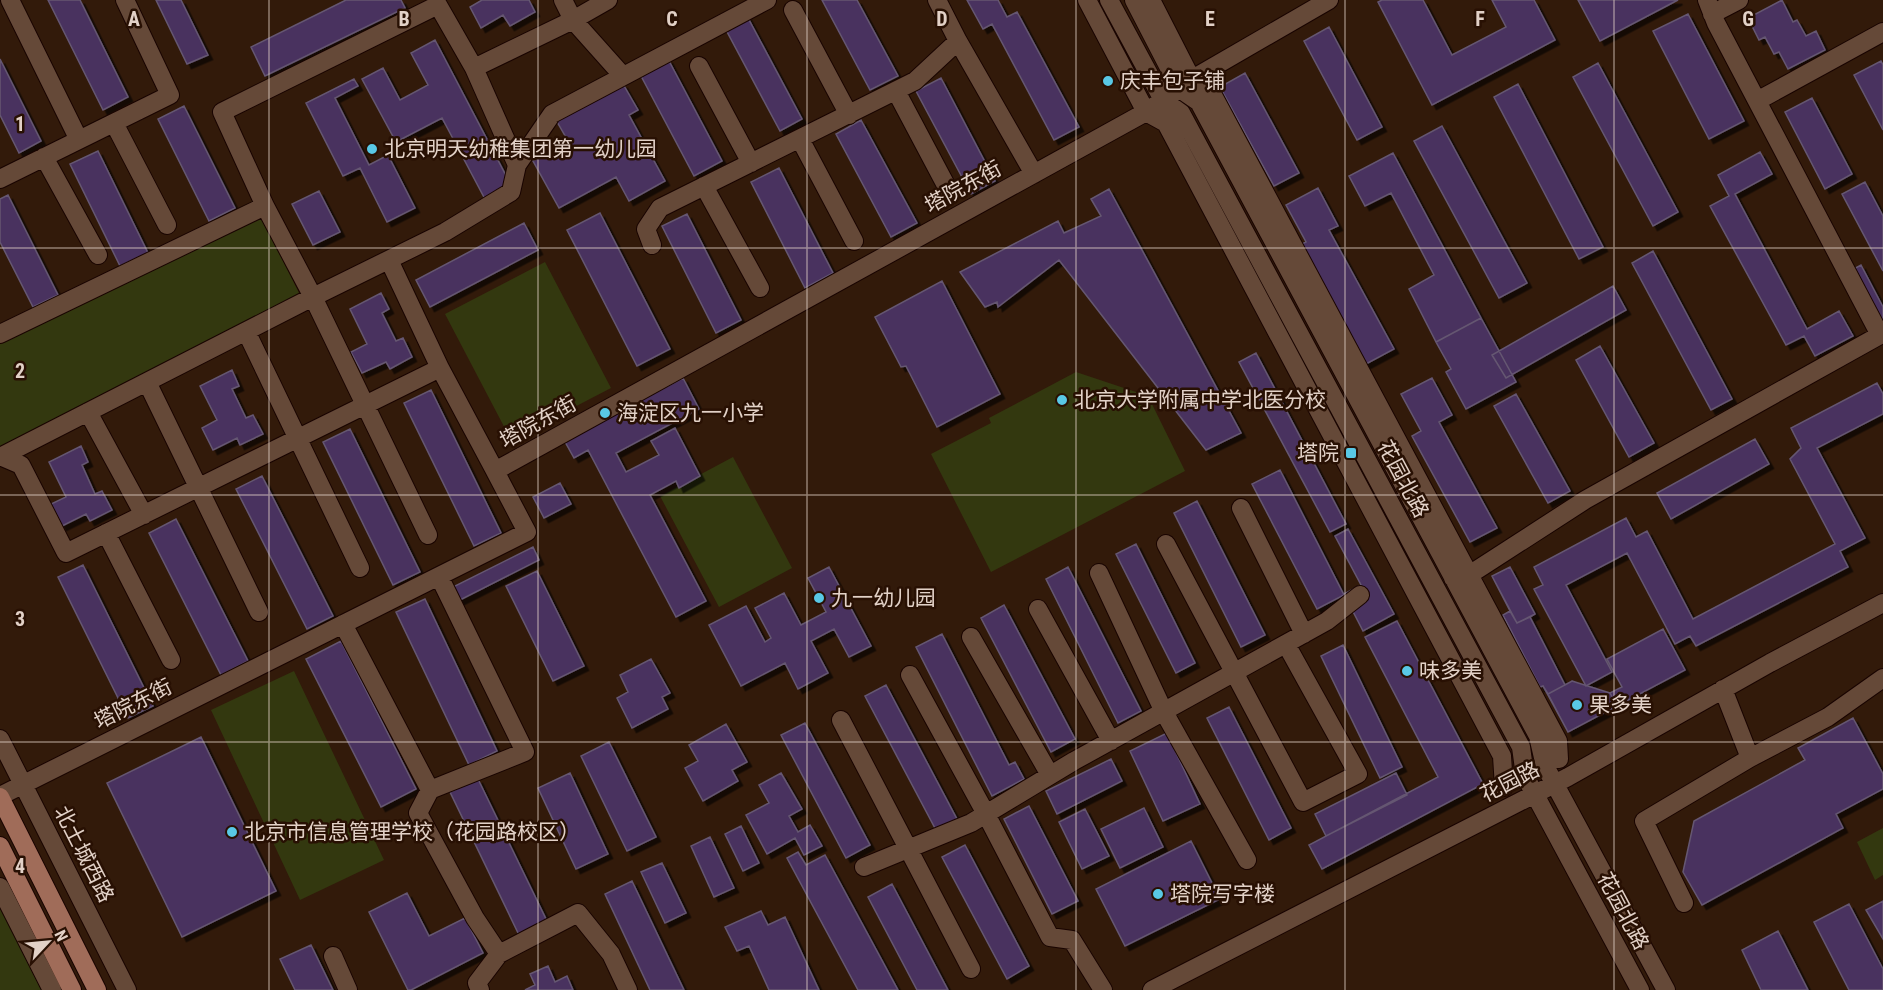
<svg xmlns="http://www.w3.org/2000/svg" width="1883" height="990" viewBox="0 0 1883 990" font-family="'Roboto Condensed','Noto Sans SC',sans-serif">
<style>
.green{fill:#33380f}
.building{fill:#4a335e;stroke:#655772;stroke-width:1.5;filter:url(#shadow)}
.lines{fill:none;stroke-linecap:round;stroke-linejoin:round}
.minor-casing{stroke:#190400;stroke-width:20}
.major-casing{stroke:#190400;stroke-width:20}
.minor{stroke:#654938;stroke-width:18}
.major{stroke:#a06c59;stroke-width:18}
.grid{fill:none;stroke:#e2d1c7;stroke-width:1.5;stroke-opacity:0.55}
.poi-dot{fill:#59c8e5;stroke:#281003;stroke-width:2}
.labels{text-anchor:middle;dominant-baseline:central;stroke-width:5;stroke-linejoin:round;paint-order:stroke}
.poi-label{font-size:21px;fill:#e2d1c7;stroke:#281003;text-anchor:start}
.street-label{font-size:21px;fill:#e2d1c7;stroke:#281003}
.grid-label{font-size:20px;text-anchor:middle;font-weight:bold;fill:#e2d1c7;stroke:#281003;stroke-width:5;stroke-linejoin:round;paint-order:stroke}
</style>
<defs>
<filter id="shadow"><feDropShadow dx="4.5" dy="4.5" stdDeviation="0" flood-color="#0009"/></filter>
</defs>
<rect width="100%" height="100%" fill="#321a0a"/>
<path class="green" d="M253,201l51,102 -304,151v-127z
M545,262l66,126 -100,52 -66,-126z
M1076,372l72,24 37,75 -194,101 -60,-118 60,-31 -2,-5z
M733,457l59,111 -73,39 -59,-111z
M294,671l90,189 -84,40 -89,-190z
M1883,828v47l-8,5 -18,-38z
M0,887l52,103h-52z"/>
<path class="building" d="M48,0h32l48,97 -25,13z
M156,0h25l27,55 -21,9z
M346,0h55l4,8 -140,68 -14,-29z
M482,0h47l6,12 -25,14 -7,-11 -22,13 -11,-21z
M822,0h35l41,76 -28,14z
M967,0h31l9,17 10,-5 62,115 -25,13 -62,-116 -9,5z
M1382,0h41l29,55 54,-28 -14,-27h42l21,40 -123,65 -54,-103z
M1578,0h100l-78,41z
M1782,0l11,22 4,-2 9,16 10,-5 9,19 -37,19 -9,-17 -5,2 -9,-17 -6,3 -11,-22z
M1688,14l56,107 -35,18 -56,-108z
M747,16l55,103 -22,12 -55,-103z
M1329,27l53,100 -25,13 -53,-99z
M435,40l77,147 -26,14 -44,-83 -46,24 -34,-63 21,-11 17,32 28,-15 -17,-32z
M0,59l41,82 -22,12 -19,-38z
M668,59l54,102 -28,15 -54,-102z
M1881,61l2,4v65l-29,-55z
M1598,63l80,149 -25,14 -80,-149z
M1245,73l54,100 -25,13 -54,-99z
M941,78l54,103 -24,13 -55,-103z
M354,79l4,7 -23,12 34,67 19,-10 27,53 -28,14 -27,-54 -17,8 -37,-73z
M623,84l15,26 -9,5 36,66 -36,20 -13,-24 -57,31 -26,-47 35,-20 -12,-21z
M1518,84l85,163 -24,12 -85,-162z
M1812,98l40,76 -27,15 -40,-77z
M184,106l51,102 -26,13 -51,-102z
M861,120l56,103 -26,14 -55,-103z
M1442,126l85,157 -28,15 -85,-157z
M98,151l50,102 -28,13 -50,-102z
M1760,152l12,22 -37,20 72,135 32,-18 14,25 -38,20 -11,-20 -18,9 -76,-139 19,-10 -11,-21z
M1393,153l88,165 -45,24 -27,-53 25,-14 -43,-82 -26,13 -16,-30z
M779,168l54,105 -28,15 -54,-106z
M1865,182l18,34v55l-41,-77z
M1318,188l20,38 -9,4 65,119 -28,15 -64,-120 4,-2 -20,-37z
M1109,189l132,244 -35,17 -147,-190 -61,47 -1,-5 -12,5 -25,-35 98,-51 6,12 37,-17 -10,-17z
M319,191l21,41 -27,13 -21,-41z
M8,195l50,100 -25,12 -33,-65v-43z
M600,213l70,136 -33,17 -70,-136z
M687,214l54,106 -25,13 -54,-107z
M524,223l14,27 -108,57 -14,-27z
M1653,251l79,148 -21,11 -79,-147z
M1861,265l22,42v26l-33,-62z
M942,281l58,113 -63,33 -31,-61 -5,1 -26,-50z
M1613,286l13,24 -120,68 -14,-23z
M381,293l8,16 -7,4 14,28 7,-3 9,19 -22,12 -4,-7 -24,11 -11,-21 16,-8 -17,-35z
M1481,318l35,64 -50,27 -20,-37 5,-3 -15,-27z
M1600,346l54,97 -25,14 -53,-97z
M1256,353l90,171 -16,8 -91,-170z
M232,370l7,16 -7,3 14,29 7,-3 10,19 -23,11 -3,-7 -24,12 -11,-22 15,-8 -17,-34z
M683,378l16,31 -83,44 10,19 33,-17 -8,-14 24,-13 25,48 -21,12 -3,-7 -26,14 56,106 -30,16 -88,-167 -14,8 -10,-18z
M1432,378l20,37 -13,7 58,106 -27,14 -58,-106 9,-5 -20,-37z
M1877,383l6,11v20l-66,34 48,90 -25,13 8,16 -152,79 -6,-10 -15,8 -48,-91 -61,32 46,87 -26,14 -52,-97 9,-4 -9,-18 92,-49 10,19 11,-6 46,88 142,-75 -45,-85 11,-11 -10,-20z
M431,390l70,143 -27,13 -70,-143z
M1516,394l54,97 -22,12 -54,-97z
M350,429l70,143 -27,13 -70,-143z
M1755,439l14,25 -98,55 -14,-26z
M81,446l7,16 -6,3 13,29 7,-3 10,19 -22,11 -4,-7 -24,12 -11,-22 15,-7 -17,-35z
M1280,470l64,125 -27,14 -65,-125z
M262,476l71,140 -26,13 -71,-140z
M560,483l11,21 -27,14 -11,-21z
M1197,501l68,134 -24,12 -67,-134z
M176,519l72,142 -27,14 -72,-142z
M1348,529l46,85 -31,17 -19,-37 17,-9 -26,-49z
M1136,544l59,119 -19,10 -60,-119z
M533,547l6,13 -81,41 -7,-13z
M83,565l70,141 -25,12 -70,-141z
M829,567l42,79 -22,11 -15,-28 -23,12 17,32 -30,16 -13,-26 -44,23 -32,-61 37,-19 19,36 6,-4 -16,-30 29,-15 17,32 25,-13 -18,-34z
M1068,567l73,144 -23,12 -72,-144z
M1510,567l25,47 -5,3 35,68 7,-4 38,12 12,-6 -15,-28 56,-30 22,41 -117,62 -25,-46 -3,1 -37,-72 7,-4 -18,-35z
M1510,567l25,47 -18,9 -25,-47z
M537,571l47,95 -31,15 -47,-95z
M425,599l72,152 -28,14 -73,-153z
M1004,605l71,134 -24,13 -70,-134z
M1510,611l7,12 13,-6 35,68 -17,9 -5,-8 -3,1 -37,-72z
M1397,621l86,163 -161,85 -13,-24 129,-68 -73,-140z
M942,634l67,131 6,-3 9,17 -32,17 -76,-149z
M341,641l75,148 -35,18 -75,-148z
M1343,645l59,122 -22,11 -59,-122z
M651,659l19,34 -8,4 6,12 -36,19 -15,-30 11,-6 -8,-17z
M1572,681l38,12 7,13 -49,26 -20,-38z
M886,685l72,136 -21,11 -72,-136z
M1229,707l62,121 -22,12 -62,-122z
M1853,718l30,56v15l-47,25 7,14 -141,77 -19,-33 11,-51 111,-61 -7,-12z
M805,723l65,122 -24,13 -65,-123z
M726,724l21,38 -15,8 6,11 -35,20 -18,-33 13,-7 -9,-16z
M1167,733l33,71 -37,17 -33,-70z
M201,737l75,154 -94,46 -75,-154z
M609,742l47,95 -29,14 -46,-95z
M1111,759l11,22 -65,33 -11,-23z
M570,773l38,81 -32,15 -38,-81z
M781,773l21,36 -13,7 9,16 12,-7 12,21 -18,9 -9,-17 -28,16 -21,-39 23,-12 -10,-18z
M1396,773l11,22 -81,41 -11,-22z
M478,779l69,142 -28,14 -69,-143z
M1029,806l49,95 -26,13 -48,-95z
M1144,808l19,39 -43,21 -19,-39z
M1085,809l24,47 -27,13 -23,-47z
M741,826l18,37 -16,8 -18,-37z
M710,837l24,51 -20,9 -23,-51z
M1191,841l29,58 -95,47 -29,-57z
M965,845l64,121 -22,13 -65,-122z
M798,852l8,13 19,-10 73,135h-40l-71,-132z
M662,863l24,50 -21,10 -24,-51z
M632,881l52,109h-34l-45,-96z
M892,884l56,106h-31l-49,-93z
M407,893l22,43 36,-18 18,35 -72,37h-3l-39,-78z
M1883,901v38l-17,-29z
M1849,904l34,65v21h-34l-35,-68z
M761,911l7,14 17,-8 34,73h-50l-20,-44 -12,5 -12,-24z
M1778,931l30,59h-47l-19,-40z
M311,945l22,45h-38l-15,-31z
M548,966l7,16 12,-6 6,14h-48l10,-5 -5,-11z"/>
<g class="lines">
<defs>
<path id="minor" d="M10,0l69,140
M563,0l10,20 50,56
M937,0l21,41 76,133
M1087,0l59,112 20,11 336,633 2,31
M1109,0l54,100 18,13 340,634 4,29 115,214
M1134,0l46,89 19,13 339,634 7,30 121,224
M1151,0l41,80 17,8 349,653 1,18
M793,10l56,105
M1712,14l27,-14
M699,66l52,97
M896,91l53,100
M1757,101l126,-69
M114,123l53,102
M800,139l54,102
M44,157l54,98
M517,165l35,-51 215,-114
M0,179l170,-84 -45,-95
M704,186l56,102
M265,206l-43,-94 216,-107 36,63
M652,245l-6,-16 14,-21 255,-127 43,-40
M389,260l51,108
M246,331l114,237
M0,334l265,-128 48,91 115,238
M147,382l112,230
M88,412l56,103
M0,456l21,9 45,88 374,-185 55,103
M0,457l309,-158 136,-67 66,-40 6,-27 -43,-97 99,-48 35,-20
M1241,508l63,126
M106,533l65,127
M1166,544l137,258 55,-28 -72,-130
M1099,573l65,139 83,148
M1453,578l16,-3 116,-75 295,-165 -164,-312 -9,-23
M1038,609l73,132
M343,624l87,166 95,-38 -86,-176
M971,637l79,138
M910,675l76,139 64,123 22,3 31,50
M1723,689l27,69 78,-41 55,-39
M841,720l130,249
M0,739l127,251
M430,790l-12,23 57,105 24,36 79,-41 33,41 17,36
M0,796l527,-264 -32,-61 651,-359 55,-38 128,-74
M864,867l107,-44 103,-62 253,-140 33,-26
M0,887l52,103
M1684,903l-40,-82 106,-63
M333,956l15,34
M480,990l-3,-7 22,-29
M1152,990l416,-213 202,-114 113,-60"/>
<path id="major" d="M0,797l97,193
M0,846l72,144"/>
</defs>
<use href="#minor" class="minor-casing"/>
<use href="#major" class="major-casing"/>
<use href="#minor" class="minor"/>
<use href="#major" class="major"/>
</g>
<path class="grid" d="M269,0v990M538,0v990M807,0v990M1076,0v990M1345,0v990M1614,0v990M0,248h1883M0,495h1883M0,742h1883"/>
<g class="poi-dot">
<circle cx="1108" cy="81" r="6"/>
<circle cx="372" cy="149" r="6"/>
<circle cx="1062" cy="400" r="6"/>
<circle cx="605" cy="413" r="6"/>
<rect x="1345" y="447" width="12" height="12" rx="3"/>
<circle cx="819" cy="598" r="6"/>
<circle cx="1407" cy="671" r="6"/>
<circle cx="1577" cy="705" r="6"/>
<circle cx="232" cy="832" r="6"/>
<circle cx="1158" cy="894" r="6"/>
</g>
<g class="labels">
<g class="poi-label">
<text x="1120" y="81">庆丰包子铺</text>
<text x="384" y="149">北京明天幼稚集团第一幼儿园</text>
<text x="1074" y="400">北京大学附属中学北医分校</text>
<text x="617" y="413">海淀区九一小学</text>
<text x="1339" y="453" text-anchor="end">塔院</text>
<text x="831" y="598">九一幼儿园</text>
<text x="1419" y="671">味多美</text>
<text x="1589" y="705">果多美</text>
<text x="244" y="832">北京市信息管理学校（花园路校区）</text>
<text x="1170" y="894">塔院写字楼</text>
</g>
<g class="street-label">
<text transform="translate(963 187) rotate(-29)">塔院东街</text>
<text transform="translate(538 422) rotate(-29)">塔院东街</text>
<text transform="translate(1403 479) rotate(62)">花园北路</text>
<text transform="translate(133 704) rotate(-27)">塔院东街</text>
<text transform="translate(1510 782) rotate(-27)">花园路</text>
<text transform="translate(84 854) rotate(63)">北土城西路</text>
<text transform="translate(1623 911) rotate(62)">花园北路</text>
</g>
</g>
<g class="grid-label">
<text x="134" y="26">A</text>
<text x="404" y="26">B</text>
<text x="672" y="26">C</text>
<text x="942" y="26">D</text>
<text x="1210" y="26">E</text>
<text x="1480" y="26">F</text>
<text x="1748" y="26">G</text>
<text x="20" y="131">1</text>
<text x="20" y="378">2</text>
<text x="20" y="626">3</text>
<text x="20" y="873">4</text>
</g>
<g transform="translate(48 942) rotate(64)" stroke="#281003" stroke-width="4.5" paint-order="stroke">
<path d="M0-4.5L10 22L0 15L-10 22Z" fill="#e2d1c7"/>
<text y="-9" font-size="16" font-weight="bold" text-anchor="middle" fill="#e2d1c7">N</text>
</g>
</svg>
